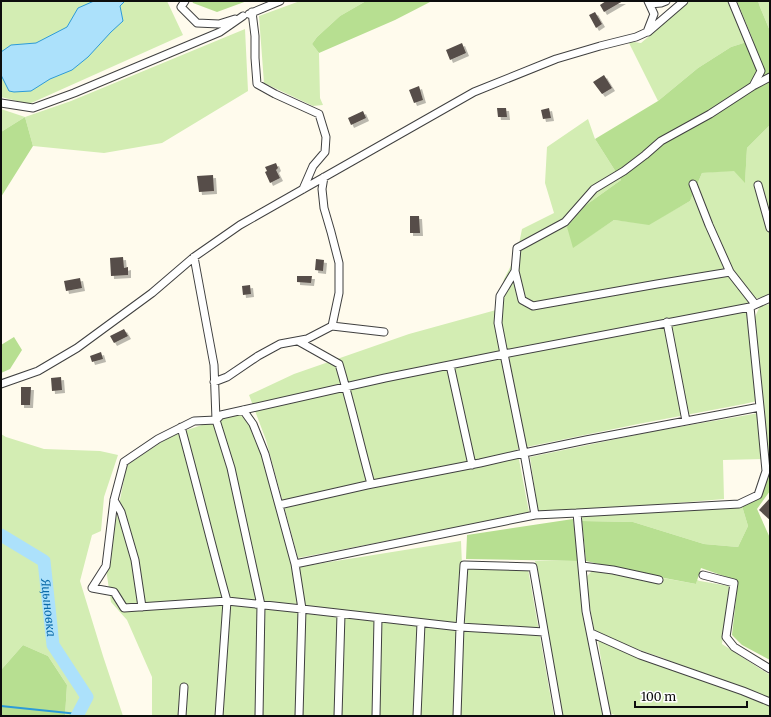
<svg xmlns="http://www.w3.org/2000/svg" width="771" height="717" viewBox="0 0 771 717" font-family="Merriweather,serif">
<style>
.green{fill:#d3edb3}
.forest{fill:#b7df91}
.water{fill:#ace1fb;stroke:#2d9bd8}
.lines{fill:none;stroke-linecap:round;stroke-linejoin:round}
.stream{stroke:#2d9bd8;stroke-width:2}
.river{stroke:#ace1fb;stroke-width:13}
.building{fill:#564d48;filter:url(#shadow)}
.minor-casing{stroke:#404040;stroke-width:9}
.minor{stroke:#fff;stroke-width:7}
.labels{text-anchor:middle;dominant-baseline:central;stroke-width:4;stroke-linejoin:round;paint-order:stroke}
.water-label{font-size:12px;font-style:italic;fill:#0c6ba9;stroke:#fff}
</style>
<defs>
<filter id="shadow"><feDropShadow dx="3" dy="3" stdDeviation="0" flood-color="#0004"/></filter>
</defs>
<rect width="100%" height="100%" fill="#fffbed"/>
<path class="green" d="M1,1h166l16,34 -154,69 -28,-7z
M300,1h66l-26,15 -23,21 -5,7 7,9 1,45 3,7 -10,1 -49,-23 -5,-67z
M690,1h47l16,39 -22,7 -33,21 -40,33 -30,-60 13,2z
M758,1h12v30l-10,-24z
M245,29l3,62 -86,52 -58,10 -71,-7 -8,-29 -24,15v-23l24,8 46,-16z
M588,119l7,20 26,41 -35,25 -13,42 41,-27 35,4 41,-23 12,-28 32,-3 11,12 2,-34 23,-23v169l-3,2 -18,4 -2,19 10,82 -13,3 -106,20 -121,25 12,63 -65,14 -166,32 -32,-118 -17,-45 45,-21 115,-40 87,-24 8,-31 13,-25 5,-25 32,-16 -9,-30 2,-36z
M770,304v153h-2l-14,-138 6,-13z
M238,413l9,8 12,21 33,126 169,-27 1,24 66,4 26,147h-402v-39l-25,-57 -16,-18 -5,-33 21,-104 45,-30z
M759,413l4,46 -40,1 1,39 -141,12 -45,1 -8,-55 120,-25z
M1,434l5,3 38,12 56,2 18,4 -14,42 -3,34 -9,4 -12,46 23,75 20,60h-58l2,-31 -19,-29 -25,-11 -22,25z
M742,506l6,20 -10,21 -34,-3 -71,-22 -51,-1 -1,-7z
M535,561h44l9,79 15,76h-41z
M592,571l34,5 34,8 3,-6 33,6 1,-4 3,1 29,5 -7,58 48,31v23l-58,-22 -31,-10 -18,-8 -35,-12 -34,-15 -6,-36 -1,-19z
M598,640l48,19 124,46v11h-152l-9,-3z"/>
<path class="forest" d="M192,1h55l-30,11 -24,-9z
M366,1h66l-37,19 -76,33 -7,-9 5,-7 23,-21z
M737,1h21l2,6 10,24v94l-23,23 -2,35 -11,-12 -32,2 -12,28 -41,24 -35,-5 -41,28 -6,-21 19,-22 35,-25 -26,-41 63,-38 40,-33 33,-21 22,-7z
M25,117l8,29 -32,51v-65z
M14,337l8,13 -12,19 -9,4v-28z
M768,457h2v34l-13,18 13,29v122l-28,-15 -10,-10 6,-54 -37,-13 -5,16 -53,-10 -57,-13 -4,-40 51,1 71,22 34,3 10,-21 -6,-20 17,-9 10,-23z
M573,519l6,42 -113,-2 1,-24z
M23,645l25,11 19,29 -2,31h-64v-46z"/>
<path class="water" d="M94,1h31l-5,5 3,15 -12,11 -23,25 -16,13 -22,9 -19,12 -17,1 -5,-1 -8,-16v-23l10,-7 25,-2 31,-16 11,-19z"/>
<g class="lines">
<path class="stream" d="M1,706l77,8"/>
<path class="river" id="s1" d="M1,535l43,26 9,84 34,52 -10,19"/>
</g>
<path class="building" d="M606,1h17l-19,11 -4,-7z
M595,12l7,12 -6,4 -7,-13z
M462,43l4,10 -16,7 -4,-10z
M604,75l8,13 -10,6 -9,-12z
M419,86l4,14 -9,3 -5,-13z
M497,108h9l1,9h-9z
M549,108l2,10 -8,1 -2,-9z
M363,111l3,7 -15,7 -3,-7z
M276,163l2,5 -2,2 4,8 -10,5 -5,-11 2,-1 -2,-4z
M213,175l1,16 -15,1 -2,-16z
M410,216h9l1,17h-10z
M123,257l1,11 4,-1v8l-17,1 -1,-18z
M316,259l8,1 -1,11 -8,-1z
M297,276h15l-1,7 -14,-1z
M80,278l2,10 -16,3 -2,-10z
M250,285l1,9 -8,1 -1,-9z
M124,329l4,7 -14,7 -4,-7z
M101,352l2,7 -11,3 -2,-6z
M61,377l1,13 -10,1 -1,-13z
M21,387h10l-1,18h-9z
M770,498v22l-11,-10z"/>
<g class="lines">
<defs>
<path id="minor" d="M185,1l-4,6 16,16 22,1 16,-5
M732,1l29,70 -8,15 -43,28 -49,27 -16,14 -21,16 -30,18 -29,33 -48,26 -2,23 -15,25 -2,27 6,31 246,-47
M650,4l11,-1 5,-2
M252,12l3,24v22l2,26 18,10 44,20 7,23 -1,15 -12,14 -10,23
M249,14l31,-13
M648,32l36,-31
M753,86l17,-9
M1,103l32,5 41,-15 146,-61 23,-16
M693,184l16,41 21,47
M758,185l12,43
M515,271l7,29 11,6 124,-22 73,-12 25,32
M667,322l19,99
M332,326l52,6
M298,341l41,23c12,40 21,80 32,120
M450,365l22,100
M214,382l13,-5 31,-21 22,-12 27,-5 25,-13 7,-33v-30l-8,-31 -7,-24 -2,-19 2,-12
M1,384l37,-13 39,-23 75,-55 42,-36 46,-32 234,-133 82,-33 44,-13 36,-9 11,-5 7,-18 -6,-13
M243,410l10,14 12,30 30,110
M181,427c16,58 30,117 46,174l-103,7 -10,-16 -22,-4 14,-22 8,-66 10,-38 34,-23 36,-18 22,-1 -2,-55 -20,-108
M114,500l7,12 14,48 7,47
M577,513l-42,2 -11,-62 62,-13 174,-33
M535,515l-240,49 7,45 158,18 4,-62 69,2 26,149
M582,566l31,4 46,10
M703,575l31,8 -8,54 8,10 36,22
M591,633l49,22 103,36 27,11
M182,716l2,-29
M219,716l8,-115 75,8 -3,107
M259,716l2,-111 -30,-137 -15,-48 5,-5 164,-37 119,-24 20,99 -44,10 -113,22 -88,20
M338,716l3,-102
M376,716l2,-98
M417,716l4,-93
M457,716l3,-89 84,5
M607,716l-21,-105 -9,-98 162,-9 19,-9 8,-24 -5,-54 -11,-110 20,-9"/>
</defs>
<use href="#minor" class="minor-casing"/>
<use href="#minor" class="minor"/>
</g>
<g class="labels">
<g class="water-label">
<text stroke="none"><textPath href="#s1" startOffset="97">Яцыновка</textPath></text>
</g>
</g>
<rect width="771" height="717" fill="none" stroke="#0d0d0d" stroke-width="4"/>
<path d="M635 701v6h112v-6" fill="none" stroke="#0d0d0d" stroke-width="2"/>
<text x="641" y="701" font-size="12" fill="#0d0d0d" stroke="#ffffff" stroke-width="3" paint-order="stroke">100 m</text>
</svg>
